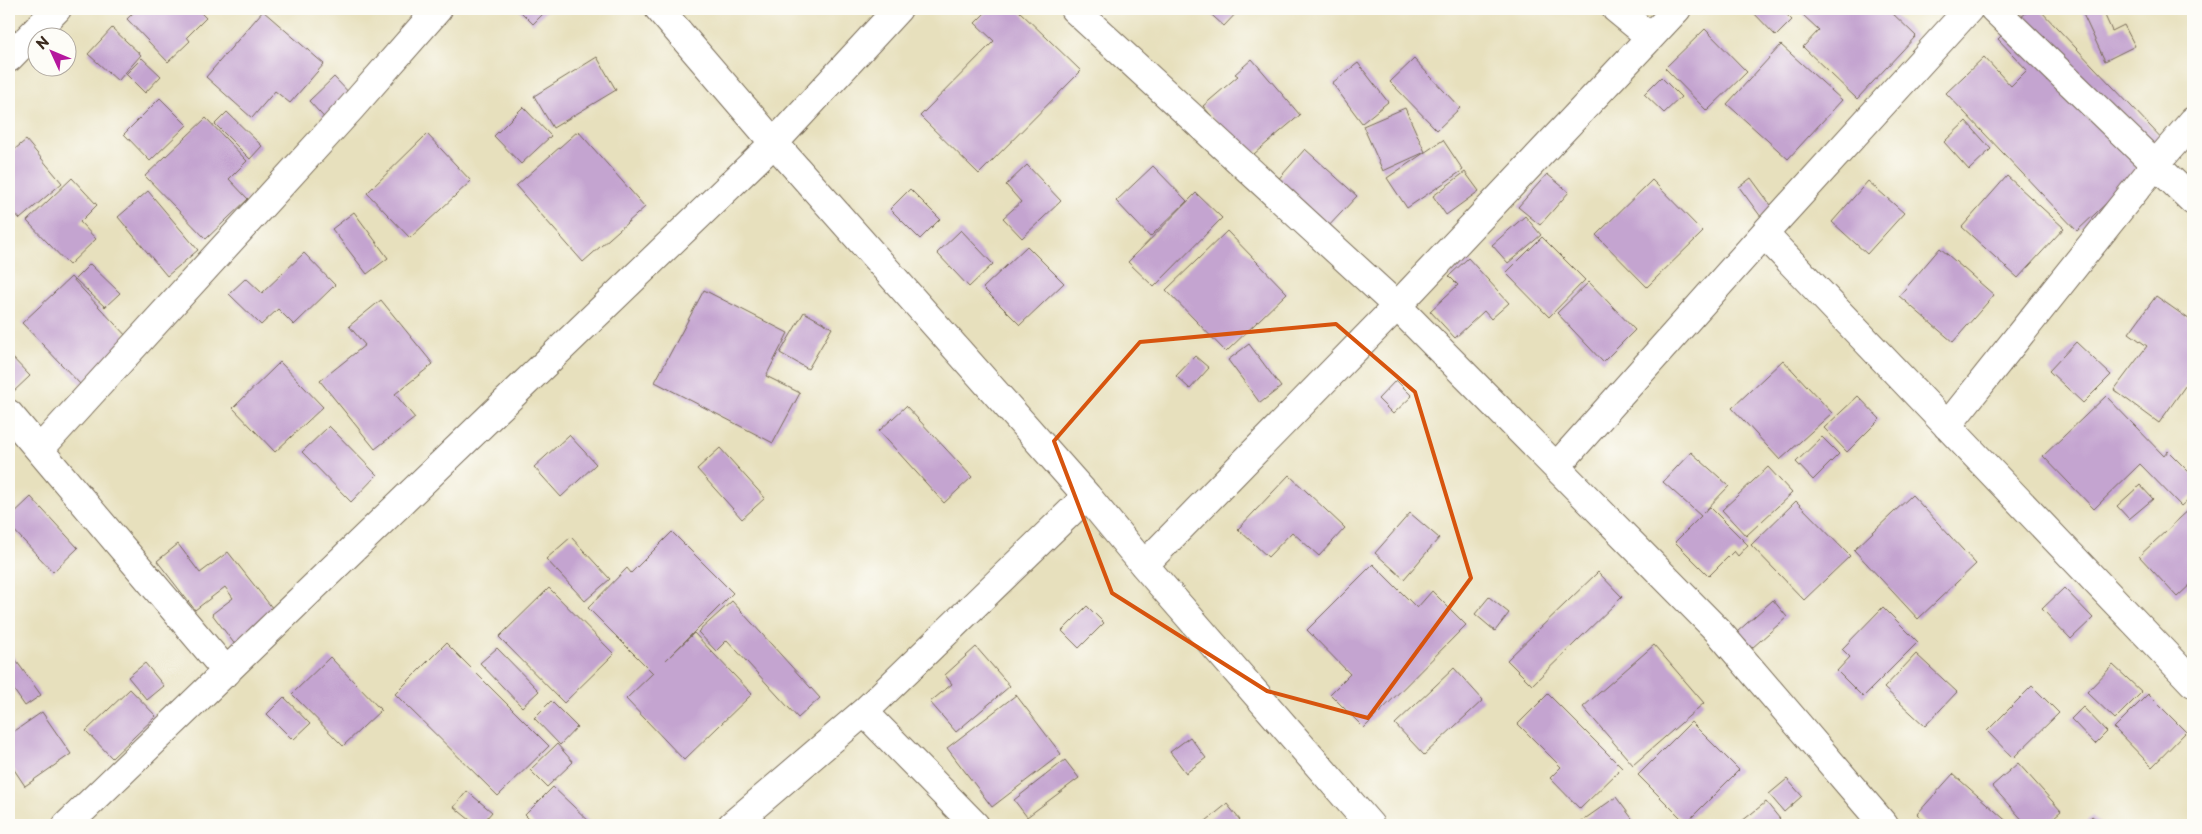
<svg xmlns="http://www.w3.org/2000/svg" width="2202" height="834" viewBox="0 0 2202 834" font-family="'Playpen Sans',sans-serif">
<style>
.building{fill:#c4a4d0}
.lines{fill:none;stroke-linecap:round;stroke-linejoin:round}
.minor-casing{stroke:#776a56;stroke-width:30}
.minor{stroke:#fff;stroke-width:28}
.marked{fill:none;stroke:#d7540e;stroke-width:4;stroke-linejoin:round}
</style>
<rect width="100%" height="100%" fill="#fdfcf7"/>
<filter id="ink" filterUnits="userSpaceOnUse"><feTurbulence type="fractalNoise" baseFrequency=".02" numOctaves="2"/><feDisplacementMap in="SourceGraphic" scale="10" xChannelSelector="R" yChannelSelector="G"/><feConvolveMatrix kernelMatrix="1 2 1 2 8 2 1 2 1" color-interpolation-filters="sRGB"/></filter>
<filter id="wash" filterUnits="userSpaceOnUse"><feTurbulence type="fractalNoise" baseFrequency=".0096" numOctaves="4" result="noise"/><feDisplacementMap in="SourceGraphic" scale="20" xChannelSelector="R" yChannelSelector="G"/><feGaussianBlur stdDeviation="1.12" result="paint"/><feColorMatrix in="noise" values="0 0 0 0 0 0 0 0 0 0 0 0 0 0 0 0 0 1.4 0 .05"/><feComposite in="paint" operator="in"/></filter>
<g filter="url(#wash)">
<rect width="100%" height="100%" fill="#e7e0bd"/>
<g id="blocks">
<path class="building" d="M137,9h60l9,9 -19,19 3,4 -22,21 -41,-43z
M518,9h30l-15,15z
M989,9h28l64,62 -102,103 -59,-58 74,-75 -19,-18z
M1205,9h35l-16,17z
M1750,9h31l11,11 -16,16z
M1809,9h79l28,27 -59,63 -54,-52 16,-17 -16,-15z
M2030,9h9l129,136 -91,86 -131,-138 38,-36 27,29 16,-16 -29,-31z
M2090,9h12l10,22 12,-6 11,21 -30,15 -23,-49z
M263,11l61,53 -34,39 -15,-12 -23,27 -46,-41z
M112,28l29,27 -23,26 -30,-27z
M1705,29l42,43 -40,39 -42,-43z
M1781,45l61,55 -54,59 -61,-55z
M597,57l19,33 -63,38 -19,-32z
M142,58l19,18 -16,17 -19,-19z
M1252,59l48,56 -52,44 -45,-53 35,-30 -3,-2z
M1414,59l46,49 -23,22 -47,-48z
M1358,63l30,39 -26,21 -30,-40z
M334,77l21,22 -25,25 -21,-23z
M1661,77l20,20 -17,16 -20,-19z
M160,98l27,27 -37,36 -26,-27z
M523,107l28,29 -30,28 -27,-28z
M1405,108l20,44 -42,19 -20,-45z
M227,112l35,34 -12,13 -35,-35z
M206,118l41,43 -18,18 19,20 -42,40 -61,-63z
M1966,121l25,28 -22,21 -25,-28z
M578,131l67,76 -62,55 -67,-76z
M427,134l44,47 -61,57 -43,-45z
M26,140l36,43 -42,36 -11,-13v-52z
M1443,140l20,30 -56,38 -20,-30z
M1305,149l52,47 -31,33 -51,-46z
M1027,165l34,36 -39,37 -19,-20 18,-16 -15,-17z
M1153,166l34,35 -37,36 -34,-36z
M1465,172l14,19 -33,24 -13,-19z
M1547,174l22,18 -29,33 -22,-18z
M2007,176l57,52 -46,50 -56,-51z
M72,178l25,27 -17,17 16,17 -27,26 -42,-44z
M1751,178l22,30 -12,9 -22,-30z
M1652,180l51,52 -56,55 -51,-52z
M1868,181l36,32 -37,41 -35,-32z
M910,189l30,30 -20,20 -30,-30z
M148,191l50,59 -31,26 -49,-59z
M1196,193l26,25 -68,69 -26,-25z
M354,212l34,46 -21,16 -35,-45z
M1525,216l16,19 -33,28 -16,-18z
M961,230l32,34 -24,23 -32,-34z
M1227,231l60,62 -61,59 -60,-62z
M1542,237l43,43 -36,37 -43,-44z
M1027,246l37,37 -44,42 -37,-37z
M1940,248l54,47 -41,47 -54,-46z
M304,253l31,32 -41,40 -16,-16 -17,16 -32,-31 17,-16 16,15z
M1468,258l41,45 -18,16 -7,-8 -29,27 -25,-27 28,-26 -9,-9z
M90,264l30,29 -15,14 -30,-28z
M71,277l58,62 -48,46 -59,-62z
M1589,282l46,48 -32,32 -46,-49z
M704,290l84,43 -22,43 34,17 -27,50 -118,-61z
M2156,296l37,26v53l-34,48 -45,-33 33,-44 -18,-13z
M381,300l52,64 -38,30 20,24 -40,31 -55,-68 45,-36 -16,-19z
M804,312l28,16 -24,41 -28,-16z
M2076,342l35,33 -28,28 -34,-32z
M1249,344l32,43 -21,16 -32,-43z
M9,354l21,22 -18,17 -3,-3z
M1195,356l14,12 -19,21 -14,-13z
M1783,360l49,53 -52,47 -48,-52z
M280,362l43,45 -48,45 -42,-44z
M1396,380l16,16 -19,18 -15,-15z
M1858,396l22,23 -33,33 -23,-24z
M2106,396l58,60 4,-5 25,25v19l-12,11 -41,-42 -46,45 -51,-53z
M906,406l66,71 -28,26 -65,-72z
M329,426l48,49 -26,27 -49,-50z
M569,435l27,29 -35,33 -27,-30z
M1822,437l17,17 -26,26 -17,-18z
M720,448l45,50 -23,21 -45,-50z
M1691,452l38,34 -26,27 7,-6 38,38 -10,11 -4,-5 -25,25 -34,-34 26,-26 -38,-34z
M1768,467l24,26 -46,43 -24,-26z
M1289,475l56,53 -26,28 -27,-24 -24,25 -30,-28z
M2140,485l13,14 -24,20 -12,-13z
M1912,495l64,69 -58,55 -64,-69z
M31,497l47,51 -25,24 -44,-47v-7z
M1796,501l54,55 -46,44 -53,-55z
M2193,506v76l-16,15 -38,-41z
M1410,513l29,25 -35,41 -29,-26z
M672,532l61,61 -67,67 28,-27 58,61 -68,66 -58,-61 27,-26 -65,-65 39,-40 4,5z
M571,537l39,42 -25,22 -39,-42z
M178,544l22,29 28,-21 49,62 -41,32 -24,-32 21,-16 -8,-11 -30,23 -38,-49z
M1373,564l44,44 15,-17 34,34 -102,103 -34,-34 20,-20 -43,-44z
M1598,572l24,25 -90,88 -25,-25z
M549,588l65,66 -50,49 -65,-66z
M2064,588l29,30 -22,21 -29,-30z
M1489,597l20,16 -14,18 -20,-17z
M1773,600l14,17 -35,31 -15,-16z
M732,601l88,97 -22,20 -71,-78 -11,11 -18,-19z
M1087,606l17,17 -25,25 -17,-17z
M1883,607l35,35 -55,55 -26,-26 13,-14 -8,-8z
M446,643l103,103 -51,50 -103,-102z
M1654,645l50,58 -71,62 -50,-58z
M976,647l34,39 -54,46 -26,-30 22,-18 -7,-9z
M497,648l42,43 -17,16 -42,-44z
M1916,654l41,38 -32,34 -41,-38z
M12,655l29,40 -16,11 -16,-23v-26z
M330,657l51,53 -38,36 -51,-52z
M145,663l19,23 -17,14 -19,-23z
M2113,665l29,27 -27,27 -28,-27z
M1454,668l29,32 -59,55 -29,-31z
M2032,686l27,27 -46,45 -26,-27z
M130,689l26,27 -44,42 -26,-27z
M1548,694l74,74 -42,41 -30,-31 11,-11 -43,-43z
M2148,694l38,38 -34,35 -38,-39z
M1016,695l45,59 -69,53 -45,-59z
M284,697l26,27 -17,16 -26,-26z
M551,701l26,26 -17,18 -26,-27z
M2083,707l24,25 -12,12 -24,-25z
M42,712l29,42 -46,32 -16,-24v-27z
M1691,722l48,48 -53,53 -48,-48z
M1190,737l16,21 -20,15 -16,-21z
M557,744l16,18 -26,25 -17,-17z
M1065,760l14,18 -52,39 -13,-17z
M2018,763l43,48 -16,14h-18l-35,-39z
M1953,774l58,51h-82l-12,-11z
M1787,779l15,17 -18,16 -15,-18z
M553,787l40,38h-58l-10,-10z
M467,791l25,21 -11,13h-5l-22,-18z
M1616,797l21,28h-61z
M1766,802l14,17 -8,6h-35z
M1227,804l13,16 -7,5h-32z
M2092,816l11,9h-20z"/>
</g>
</g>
<g filter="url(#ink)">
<use href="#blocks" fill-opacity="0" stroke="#776a56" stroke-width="1"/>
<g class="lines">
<defs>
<path id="minor" d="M659,9l115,134 313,353 57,69 226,260
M1074,9l323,297 321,325 166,194
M1616,9l34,28
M1994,9l199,192
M9,58l48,-49
M1764,234l429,449
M9,414l218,258
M1947,426l209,-262 37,-43
M40,449l312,-342 86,-98
M1556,467l208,-233 205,-225
M1144,565l253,-259 280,-297
M864,712l111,113
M67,825l707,-682 124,-134
M732,825l132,-113 223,-216"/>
</defs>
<use href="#minor" class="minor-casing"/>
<use href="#minor" class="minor"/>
</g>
</g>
<path class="marked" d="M1336,324l79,68 56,186 -103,140 -101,-27 -155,-98 -58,-152 86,-99z"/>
<rect width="2202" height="834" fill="none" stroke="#fdfcf7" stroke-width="30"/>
<g transform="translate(52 52) rotate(314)"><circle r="24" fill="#fdfcf7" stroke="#afa8a0"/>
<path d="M0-4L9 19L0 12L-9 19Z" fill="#b5179e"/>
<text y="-8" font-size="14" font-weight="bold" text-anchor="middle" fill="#3b2a1e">N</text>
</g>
</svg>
